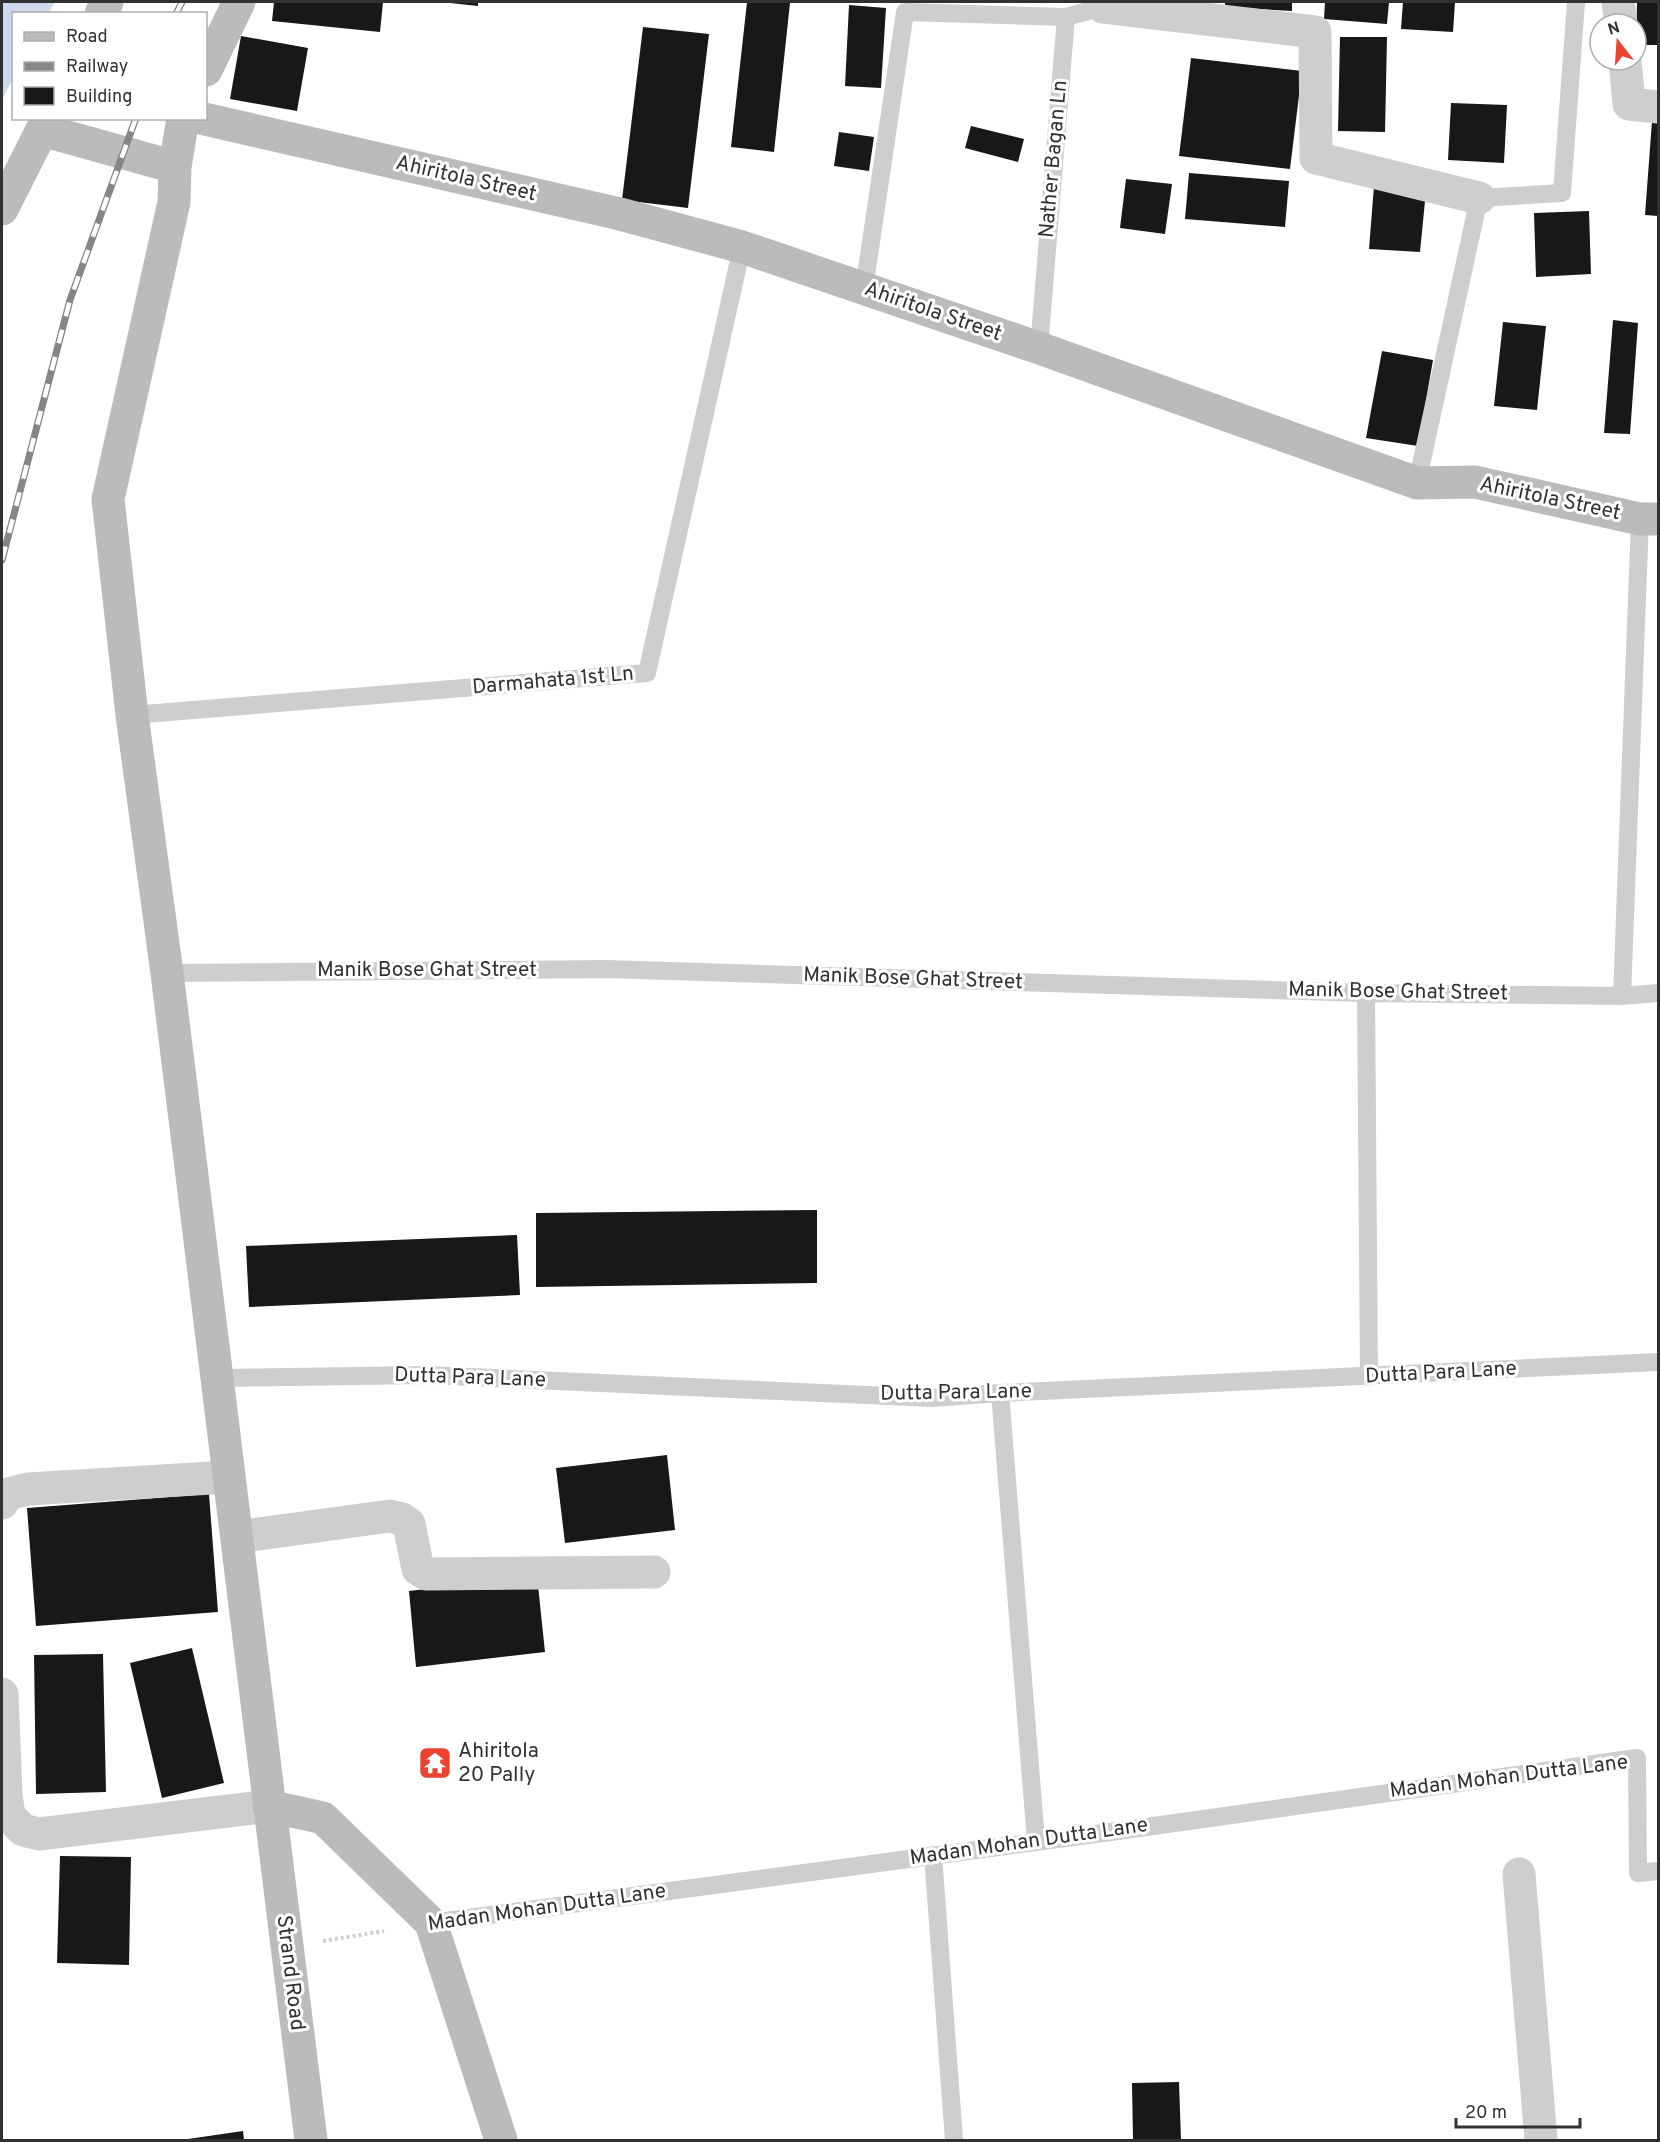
<svg xmlns="http://www.w3.org/2000/svg" width="1660" height="2142" viewBox="0 0 1660 2142" font-family="Overpass,sans-serif">
<style>
.water{fill:#cbdaee}
.building{fill:#181818}
.lines{fill:none;stroke-linecap:round;stroke-linejoin:round}
.path{stroke:#cecece;stroke-width:4;stroke-dasharray:3 3;stroke-linecap:butt}
.lane{stroke:#cecece;stroke-width:18}
.street{stroke:#cecece;stroke-width:33}
.secondary{stroke:#bbb;stroke-width:33}
.rail-casing{stroke:#868686;stroke-width:7}
.rail{stroke:#fff;stroke-width:4.5;stroke-dasharray:14;stroke-linecap:butt}
.labels{text-anchor:middle;dominant-baseline:central;stroke-width:6;stroke-linejoin:round;paint-order:stroke}
.street-label{font-size:21px;fill:#313131;stroke:#fff}
.poi-label{font-size:21px;fill:#313131;stroke:#fff;text-anchor:start}
</style>
<rect width="100%" height="100%" fill="#fff"/>
<path class="water" d="M2,2h53l-7,11 -34,1 -1,64 -11,22z"/>
<path class="building" d="M274,2h109l-3,30 -108,-11z
M450,2h28v4l-28,-3z
M747,2l43,1 -16,149 -43,-5z
M1225,2h67v9l-67,-4z
M1325,2h64l-2,22 -63,-5z
M1403,2h52l-2,30 -52,-3z
M1637,2h21v43h-22z
M849,5l37,3 -5,80 -36,-2z
M643,27l66,7 -21,174 -66,-8z
M241,36l67,12 -11,63 -67,-12z
M1340,37h47l-2,95 -47,-1z
M1191,58l111,13 -12,98 -111,-13z
M1451,103l56,2 -3,58 -56,-3z
M1652,121l6,1v94l-13,-1z
M971,126l53,13 -6,23 -53,-14z
M839,132l35,5 -5,34 -35,-5z
M1189,173l100,8 -4,46 -100,-8z
M1126,179l46,5 -7,50 -45,-6z
M1374,186l52,5 -6,61 -51,-3z
M1589,211l2,63 -55,3 -2,-64z
M1613,320l25,3 -8,111 -26,-1z
M1503,322l43,4 -9,84 -43,-4z
M1382,351l51,9 -15,86 -52,-8z
M817,1210v73l-281,4v-74z
M517,1235l3,60 -271,12 -3,-61z
M667,1455l8,75 -110,13 -9,-75z
M209,1494l9,118 -182,14 -9,-118z
M537,1576l8,76 -129,15 -7,-76z
M192,1648l32,135 -62,15 -32,-135z
M103,1654l3,138 -70,2 -2,-139z
M60,1856l71,1 -2,108 -72,-2z
M1179,2082l2,58h-48l-1,-57z
M243,2131l1,9h-56v-1z"/>
<g class="lines">
<path class="path" d="M323,1941l61,-10"/>
<path class="lane" d="M864,289l41,-277 161,5
M1039,348l27,-331 37,-10 6,-4
M1417,483l62,-285 83,-5 14,-191
M132,715l515,-42 95,-426
M167,973l440,-4 759,24 256,3 36,-3
M1366,993l3,384
M1622,996l18,-477
M217,1378l208,-3 507,23 68,-5 658,-31
M1000,1393l36,448
M933,1855l21,285
M431,1923l694,-93 512,-72 1,115 20,-2"/>
<path class="street" d="M1618,2l3,22
M1103,7l212,25 1,126 163,40
M1625,60l4,44 29,3
M2,1503l6,-9 20,-5 201,-12
M237,1537l153,-21 12,3 7,5 9,45 8,5 228,-2
M2,1694l4,100 3,22 14,14 16,4 230,-28
M1519,1874l22,266"/>
<path class="secondary" d="M101,14l6,-12
M206,70l33,-68
M183,118l-8,49 -1,35 -66,297 24,216 35,258 144,1167
M200,118l420,96 122,33 297,101 378,135 58,-1 165,37h18
M42,130l133,37
M2,209l46,-91
M269,1806l54,12 108,105 70,217"/>
<defs>
<path id="rail" d="M176,14l6,-12
M2,560l68,-260 66,-182"/>
</defs>
<use href="#rail" class="rail-casing"/>
<use href="#rail" class="rail"/>
</g>
<defs>
<symbol id="temple-square" viewBox="-11 -11 22 22"><rect x="-9" y="-9" width="18" height="18" rx="4" fill="#ea4431" stroke="#fff"/><path d="M0-6L5-2H3V0L6.5 2.5H4V6H1.5V3h-3V6H-4V2.5H-6.5L-3 0V-2H-5Z" fill="#fff"/></symbol>
</defs>
<g fill-rule="evenodd">
<use href="#temple-square" x="416" y="1744" width="38" height="38"/>
</g>
<g class="labels">
<g class="street-label">
<text transform="translate(1054 159) rotate(-85)">Nather Bagan Ln</text>
<text transform="translate(466 179) rotate(13)">Ahiritola Street</text>
<text transform="translate(933 312) rotate(19)">Ahiritola Street</text>
<text transform="translate(1550 499) rotate(12)">Ahiritola Street</text>
<text transform="translate(553 681) rotate(-5)">Darmahata 1st Ln</text>
<text x="427" y="970">Manik Bose Ghat Street</text>
<text transform="translate(913 979) rotate(2)">Manik Bose Ghat Street</text>
<text transform="translate(1398 992) rotate(1)">Manik Bose Ghat Street</text>
<text transform="translate(1441 1373) rotate(-3)">Dutta Para Lane</text>
<text transform="translate(470 1378) rotate(2)">Dutta Para Lane</text>
<text transform="translate(956 1393) rotate(-1)">Dutta Para Lane</text>
<text transform="translate(1509 1777) rotate(-7)">Madan Mohan Dutta Lane</text>
<text transform="translate(1029 1842) rotate(-8)">Madan Mohan Dutta Lane</text>
<text transform="translate(547 1908) rotate(-8)">Madan Mohan Dutta Lane</text>
<text transform="translate(290 1973) rotate(83)">Strand Road</text>
</g>
<g class="poi-label">
<text x="458" y="1751">Ahiritola<tspan x="458" dy="24">20 Pally</tspan></text>
</g>
</g>
<rect width="1660" height="2142" fill="none" stroke="#313131" stroke-width="6"/>
<rect x="12" y="12" width="195" height="108" fill="#ffffff" stroke="#adadad" stroke-width="1.5"/>
<rect x="24" y="32" width="30" height="9" fill="#bbbbbb" stroke="#adadad" stroke-width="1.5"/>
<text x="66" y="42" font-size="18" fill="#313131">Road</text>
<rect x="24" y="62" width="30" height="9" fill="#868686" stroke="#adadad" stroke-width="1.5"/>
<text x="66" y="72" font-size="18" fill="#313131">Railway</text>
<rect x="24" y="87" width="30" height="18" fill="#181818" stroke="#adadad" stroke-width="1.5"/>
<text x="66" y="102" font-size="18" fill="#313131">Building</text>
<g transform="translate(1618 42) rotate(343)"><circle r="28" fill="#ffffff" stroke="#adadad" stroke-width="1.5"/>
<path d="M0-4.5L10 22L0 15L-10 22Z" fill="#ea4431"/>
<text y="-9" font-size="16" font-weight="bold" text-anchor="middle" fill="#313131">N</text>
</g>
<path d="M1456 2118v9h124v-9" fill="none" stroke="#313131" stroke-width="3"/>
<text x="1465" y="2118" font-size="18" fill="#313131" stroke="#ffffff" stroke-width="4.5" paint-order="stroke">20 m</text>
</svg>
